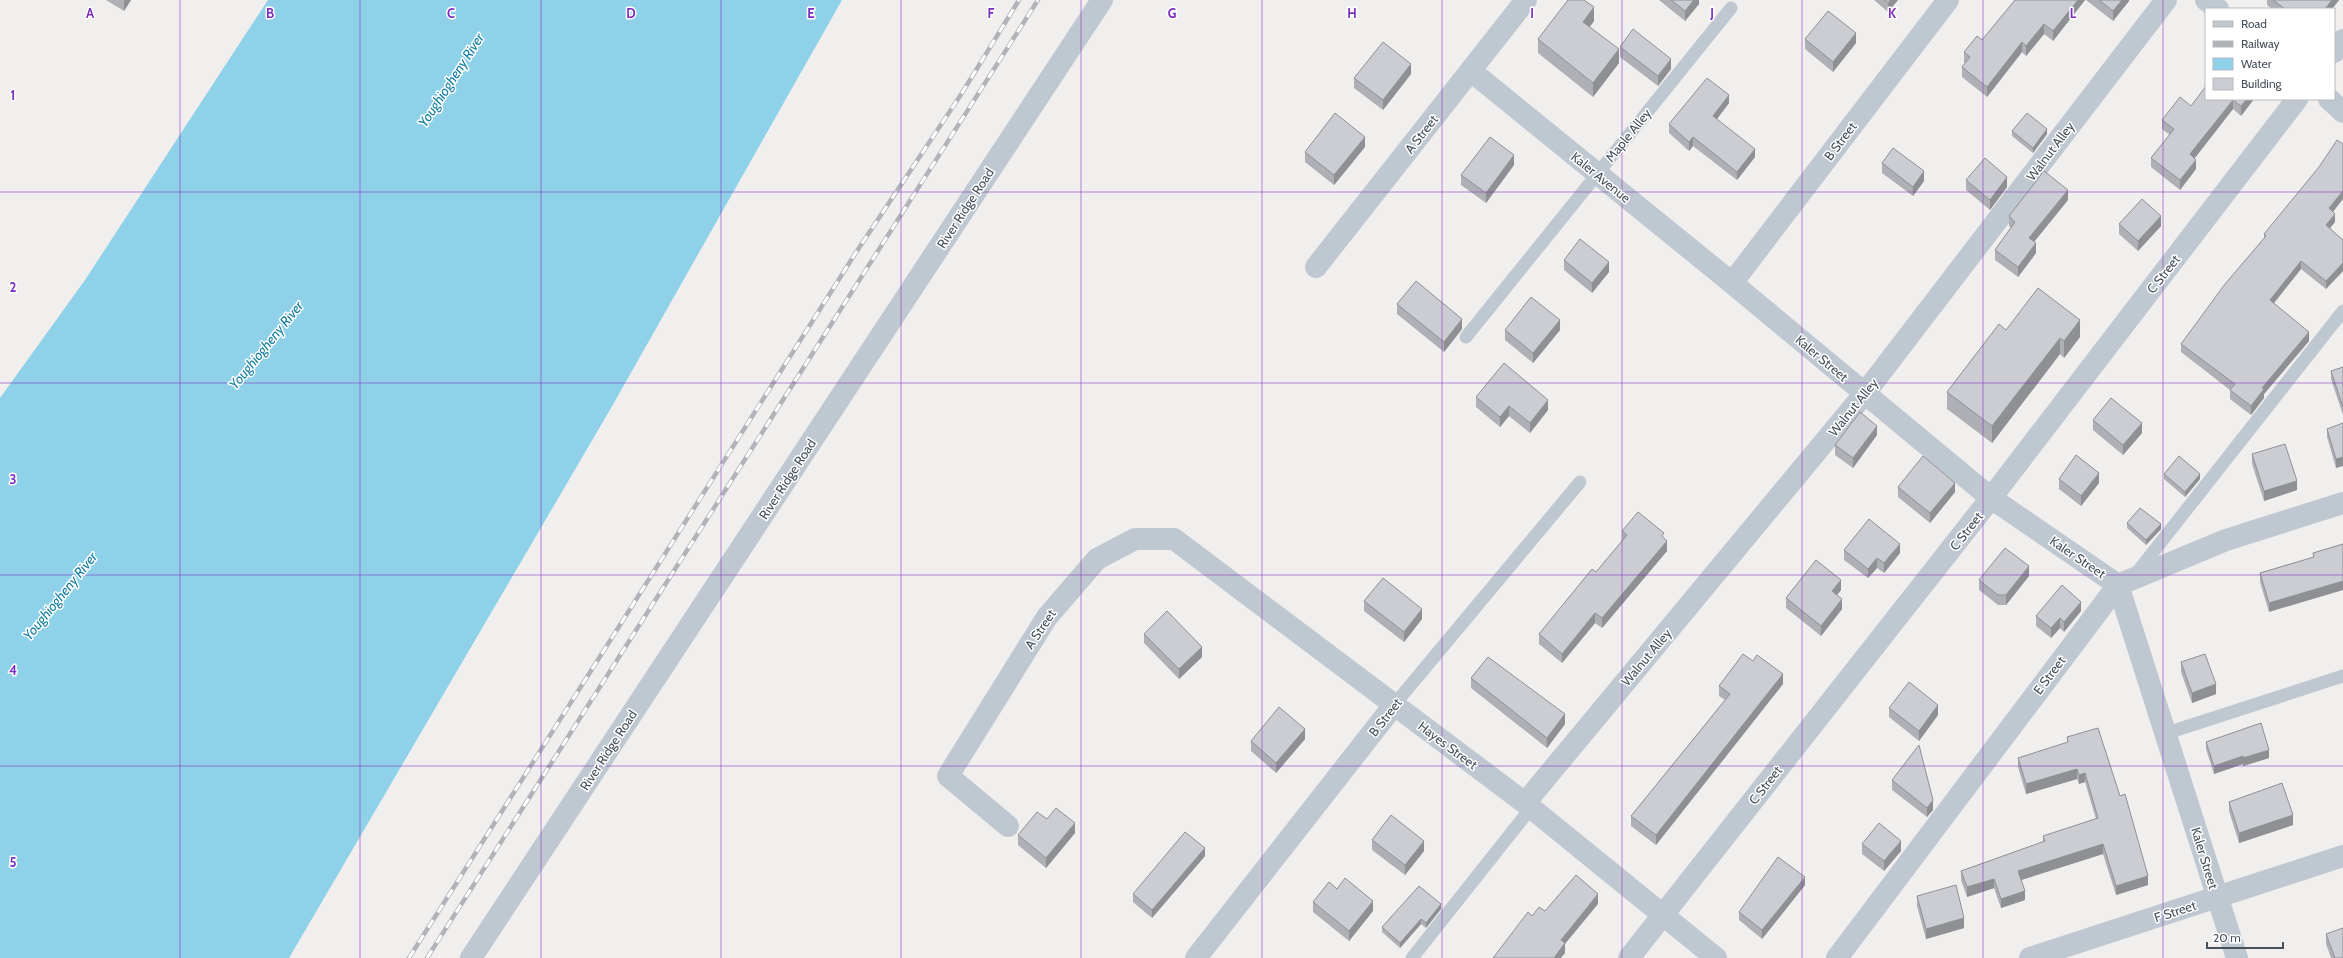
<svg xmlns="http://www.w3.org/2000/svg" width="2343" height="958" viewBox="0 0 2343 958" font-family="Cabin,sans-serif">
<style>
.water{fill:#8ed1e8}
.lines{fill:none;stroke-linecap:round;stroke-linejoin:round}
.service{stroke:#bfc8d0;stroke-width:13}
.minor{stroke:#bfc8d0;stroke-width:22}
.rail-casing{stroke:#b1b3b8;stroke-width:4.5}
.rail{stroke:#fff;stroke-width:3;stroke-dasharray:9;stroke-linecap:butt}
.wall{fill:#afb0b5}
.shaded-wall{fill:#8e9094}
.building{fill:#cbcdd3;stroke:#8e9094}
.grid{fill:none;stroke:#7b2cbf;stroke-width:1;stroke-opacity:0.55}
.labels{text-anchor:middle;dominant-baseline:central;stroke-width:3;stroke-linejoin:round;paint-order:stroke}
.street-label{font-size:13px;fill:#47515b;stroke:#fff}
.water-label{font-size:14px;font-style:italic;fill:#137ea2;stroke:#fff}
.grid-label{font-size:13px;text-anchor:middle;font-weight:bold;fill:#7b2cbf;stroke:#fff;stroke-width:3;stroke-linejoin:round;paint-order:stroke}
</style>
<rect width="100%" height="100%" fill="#f1eeee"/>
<path class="water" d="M268,0h574l-231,408 -322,550h-289v-560l85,-118z"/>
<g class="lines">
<path class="service" d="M1466,337l265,-329
M2135,575l208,-264
M1394,705l186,-223
M2167,733l176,-57
M1412,958l119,-150"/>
<path class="minor" d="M2206,0l12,9
M2334,52l9,-12
M1471,71l261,212 259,215 127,87 119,373
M2329,99l14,13
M1316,267l210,-267
M1732,283l216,-283
M1525,803l340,-410 301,-393
M1008,826l-60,-50 99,-159 50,-58 38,-20h39l351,264 191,155
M471,958l631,-958
M1196,958l198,-253
M1629,958l362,-460 306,-399
M1837,958l281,-373 108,-45 117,-37
M2030,958l313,-102"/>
<defs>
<path id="rail" d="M409,958l446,-704 107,-161 57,-93
M427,958l611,-958"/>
</defs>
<use href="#rail" class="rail-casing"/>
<use href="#rail" class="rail"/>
</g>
<path class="wall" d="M106,0h25l-7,11z
M1659,0h40v4l-14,17z
M1874,0h24l-10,12z
M2015,0h70l-32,41 -9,-7 -18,22 -4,-4 -35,45 -25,-20v-10l3,-3 -1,-2v-10l18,-12z
M2086,0h43v1l-16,20z
M2267,0h72l-7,9h-60l-5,-4z
M1594,21l-4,6 29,36 -26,34 -55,-44v-14z
M1805,39l51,4 -23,29 -28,-23z
M1620,47l51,22 -13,17 -38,-29z
M1411,74l-28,36 -29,-22v-10z
M2206,99h48l-13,17 -8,-7 -38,49 1,11 -16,21 -29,-23v-9l19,-23 -8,-6v-9z
M1729,103l-12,16 38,38 -18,23 -44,-34 -4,5 -20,-18v-9z
M2012,131l35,3 -14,19 -21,-17z
M1365,147l-31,38 -29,-23v-10z
M1882,163l42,18 -11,15 -31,-23z
M1514,165l-28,38 -25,-18v-10z
M1966,180l41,7 -17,23 -24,-20z
M2068,200l-34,42 2,11 -18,24 -23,-17v-10l16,-22 -2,-2v-10z
M2333,212l2,10 -5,6 13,12v31l-17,18 -25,-20 -27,34 35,38 -45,53v4l-13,17 -21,-16v-9l-49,-38v-8l83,-105v-5z
M2119,224l42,2 -23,25 -19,-17z
M1564,260l45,12 -17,21 -28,-23z
M1397,304l65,25 -18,23 -47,-38z
M1505,330h55l-27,33 -28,-23z
M2006,330l74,7 -16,21 -4,-4 -68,89 -45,-34v-17z
M2343,367v48l-12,-36v-8z
M1476,397l72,13 -18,23 -21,-17 -9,11 -24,-20z
M2093,420l49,13 -19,22 -30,-25z
M2343,423l-7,45 -9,-31v-8z
M1877,435l-24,33 -18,-13v-10z
M2252,454l45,36 -33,11 -12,-37z
M2164,474l36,5 -15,18 -21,-18z
M2059,479l40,4 -18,23 -22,-17z
M1898,487l57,5 -25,31 -32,-26z
M2127,523l34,6 -15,16 -19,-17z
M1622,531l42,6 3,14 -65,77 -7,-5 -33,40 -23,-19v-10l57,-62 26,-31z
M2343,544l-74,68 -9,-30v-9l53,-16v-4z
M1844,550l56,3 -16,20 -7,-5 -9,10 -24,-18z
M2029,576l-23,29h-8l-19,-15v-10z
M1841,590l-4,5 5,14 -21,27 -35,-28v-10z
M1364,601l58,18 -18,23 -40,-31z
M2081,611l-17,21 -4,-4 -9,10 -15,-12v-10z
M1144,634l58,23 -23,22 -35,-36z
M2181,662l35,32 -24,9 -11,-31z
M1471,678l94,46 -18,24 -76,-60z
M1783,684l-127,161 -25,-19v-10l94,-116 -6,-4v-10z
M1889,708l49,7 -19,26 -30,-24z
M2067,737l81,148 -32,10 -13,-41 -82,26 4,20 -24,8 -7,-20 -27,9 -6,-17v-9l82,-29v-6l53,-17 -11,-37 -6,2 -2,-5 -51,15 -8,-27v-9l49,-15z
M1305,739l-29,34 -25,-22v-10z
M2206,742l63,16 -26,8v-2l-29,10 -8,-25z
M1892,780l41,30 -6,7 -35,-27z
M2229,802l64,23 -54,18 -10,-32z
M1047,819l28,14 -29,35 -28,-23v-10z
M1372,840l52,11 -19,24 -33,-25z
M1862,844l39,7 -17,20 -22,-17z
M1205,856l-53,62 -19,-16v-8z
M1805,885l-43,54 -23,-19v-8z
M1337,889l36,22 -24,30 -36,-29v-10z
M1917,896l47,32 -38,11 -9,-33z
M1441,909l-15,19 -5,-4 -21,24 -18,-16v-5z
M2326,934l17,24h-12l-5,-14z"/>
<path class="shaded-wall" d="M124,0h7l-7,11z
M1694,0h5v4l-14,17v-10z
M1891,0h7l-10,12v-9z
M2078,0h7l-32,41v-10z
M2122,0h7v1l-16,20v-10z
M2332,0h7l-7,9h-7z
M1594,7v14l-11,14v-13z
M2044,24v10l-18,22v-10z
M1856,33v10l-23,29v-10z
M2022,42v10l-35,45v-10z
M1619,49v14l-26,34v-14z
M1671,59v10l-13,17v-10z
M1411,64v10l-28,36v-10z
M1729,95v8l-16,21v-8z
M2247,99h7l-13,17v-10z
M2233,100v9l-43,55v-10z
M2047,129v5l-14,19v-5z
M1365,137v10l-31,38v-10z
M1693,137v9l-4,5v-9z
M1755,149v8l-18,23v-8z
M1514,155v10l-28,38v-10z
M2196,160v9l-16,21v-10z
M1924,171v10l-11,15v-9z
M2007,177v10l-17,23v-10z
M2068,190v10l-39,48v-10z
M2343,191v8l-14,18v-9z
M2335,214v8l-9,11v-8z
M2161,216v10l-23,25v-10z
M2036,243v10l-18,24v-10z
M2301,261v8l-31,39v-8z
M1609,262v10l-17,21v-10z
M2343,263v8l-17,18v-8z
M1462,319v10l-18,23v-10z
M1560,320v10l-27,33v-10z
M2080,320v17l-16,21v-17z
M2309,332v9l-45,53v4l-13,17v-9l11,-18z
M2060,338v16l-68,89v-17z
M1548,400v10l-18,23v-10z
M1509,406v10l-9,11v-10z
M2142,423v10l-19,22v-10z
M1877,426v9l-24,33v-10z
M2343,457v9l-7,2v-9z
M2099,473v10l-18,23v-10z
M2200,474v5l-15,18v-5z
M2297,481v9l-33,11v-10z
M1955,483v9l-25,31v-10z
M2161,524v5l-15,16v-5z
M1667,541v10l-65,77v-10z
M1900,544v9l-16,20v-10z
M1877,558v10l-9,10v-9z
M2029,566v10l-23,29v-10z
M1841,580v10l-9,11v-10z
M2343,581v9l-74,22v-9z
M1842,599v10l-21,27v-10z
M2081,602v9l-17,21v-10z
M1422,609v10l-18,23v-10z
M1595,613v10l-33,40v-9z
M2060,618v10l-9,10v-10z
M1202,647v10l-23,22v-10z
M1783,674v10l-127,161v-10z
M2216,684v10l-24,9v-10z
M1938,705v10l-19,26v-10z
M1565,714v10l-18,24v-10z
M1305,729v10l-29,34v-10z
M2269,750v8l-26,8v-8z
M2243,756v8l-29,10v-8z
M2077,769v10l-51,15v-10z
M2085,773v9l-6,2v-9z
M1933,800v10l-6,7v-9z
M2293,815v10l-54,18v-10z
M1075,823v10l-29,35v-10z
M1424,841v10l-19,24v-10z
M1901,841v10l-17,20v-10z
M2103,844v10l-85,27v-10z
M1205,848v8l-53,62v-8z
M2148,876v9l-32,10v-9z
M1805,877v8l-43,54v-9z
M1994,879v9l-27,9v-10z
M2025,891v9l-24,8v-9z
M1598,894v10l-33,40v9l-4,5h-7l7,-18z
M1373,901v10l-24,30v-10z
M1441,904v5l-15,19v-5z
M1964,918v10l-38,11v-10z
M1421,919v5l-21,24v-5z"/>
<path class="building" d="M1568,0h16l10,7 -11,15 36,27 -26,34 -55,-44z
M1671,0h23l-9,11z
M1884,0h7l-3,3z
M2015,0h63l-25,31 -9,-7 -18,22 -4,-4 -35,45 -25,-20 8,-10 -6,-5 13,-16 5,4z
M2099,0h23l-9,11z
M2273,0h59l-7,9h-40z
M1828,11l28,22 -23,29 -28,-23z
M1633,29l38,30 -13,17 -38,-29z
M1383,42l28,22 -28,36 -29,-22z
M1707,78l22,17 -16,21 42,33 -18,23 -44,-35 -4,5 -20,-18z
M2206,86v13h41l-6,7 -8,-6 -43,54 6,6 -16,20 -29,-22 23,-29 -12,-9 18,-23 11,9z
M1335,113l30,24 -31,38 -29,-23z
M2027,113l20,16 -14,19 -21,-17z
M1490,137l24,18 -28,38 -25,-18z
M2337,140l6,4v47l-14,17 6,6 -9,11 17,15v23l-17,18 -25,-20 -31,39 39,32 -47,56 2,1 -13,17 -21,-16 5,-6 -54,-40 44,-60 41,-48 -2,-2 55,-67z
M1893,148l31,23 -11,16 -31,-24z
M1985,158l22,19 -17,23 -24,-20z
M2044,171l24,19 -39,48 7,5 -18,24 -23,-17 20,-28 -6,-6z
M2142,199l19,17 -23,25 -19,-17z
M1580,239l29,23 -17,21 -28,-23z
M1416,281l46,38 -18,23 -47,-38z
M2038,288l42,32 -16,21 -4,-3 -68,88 -45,-34 52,-68 7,6z
M1531,297l29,23 -27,33 -28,-23z
M1504,363l44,37 -18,23 -21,-17 -9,11 -24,-20z
M2343,367v40l-12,-36z
M2111,398l31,25 -19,22 -30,-25z
M1860,412l17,14 -24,32 -18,-13z
M2343,423v34l-7,2 -9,-30z
M2285,444l12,37 -33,10 -12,-37z
M2076,455l23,18 -18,23 -22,-17z
M1923,456l32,27 -25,30 -32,-26z
M2179,456l21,18 -15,18 -21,-18z
M2140,508l21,16 -15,16 -19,-17z
M1638,512l26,21 -2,3 5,5 -65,77 -7,-5 -33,41 -23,-20 53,-65 4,3 31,-37 -5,-4z
M1869,519l31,25 -16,19 -7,-5 -9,11 -24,-19z
M2343,544v37l-74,22 -9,-30 54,-16 -1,-4z
M2005,548l24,18 -23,29h-8l-19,-15z
M1816,560l25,20 -9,11 10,8 -21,27 -35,-28z
M1383,578l39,31 -18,23 -40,-31z
M2062,585l19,17 -17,20 -4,-4 -9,10 -15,-12z
M1167,611l35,36 -23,22 -35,-35z
M1743,654l10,7 4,-6 26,19 -127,161 -25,-19 99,-122 -11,-8z
M2205,654l11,30 -24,9 -11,-31z
M1488,657l77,57 -18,24 -76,-60z
M1909,682l29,23 -19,26 -30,-23z
M1279,707l26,22 -29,34 -25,-22z
M2261,723l8,27 -26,8v-2l-29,10 -8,-24z
M2098,728l22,68 5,-2 23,82 -32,10 -13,-42 -85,27 7,20 -24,8 -7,-20 -27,8 -6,-16 84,-30 -2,-5 55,-18 -13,-45 -6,2 -2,-6 -51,15 -8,-26 50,-16 -1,-5z
M1919,745l14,55 -6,8 -35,-28z
M2282,783l11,32 -54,18 -10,-31z
M1056,808l19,15 -29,35 -28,-23 19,-23 10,7z
M1391,815l33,26 -19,24 -33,-25z
M1879,823l22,18 -17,20 -22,-17z
M1185,832l20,16 -53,62 -19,-16z
M1778,857l27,20 -43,53 -23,-18z
M1576,875l22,19 -37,46 4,3 -11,15h-61l35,-46 4,4 7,-9 6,4z
M1345,878l28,23 -24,30 -36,-29 16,-20 8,7z
M1956,885l8,33 -38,11 -9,-33z
M1419,886l22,18 -15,19 -5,-4 -21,24 -18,-16z
M2343,928v30h-8l-9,-24z"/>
<path class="grid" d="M180,0v958M360,0v958M541,0v958M721,0v958M901,0v958M1081,0v958M1262,0v958M1442,0v958M1622,0v958M1802,0v958M1983,0v958M2163,0v958M0,192h2343M0,383h2343M0,575h2343M0,766h2343"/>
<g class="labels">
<g class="street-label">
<text transform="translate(1421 134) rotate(-52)">A Street</text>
<text transform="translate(1628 135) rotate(-51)">Maple Alley</text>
<text transform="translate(1840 141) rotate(-53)">B Street</text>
<text transform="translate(2050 151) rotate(-53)">Walnut Alley</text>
<text transform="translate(1601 177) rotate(39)">Kaler Avenue</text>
<text transform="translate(965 208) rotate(-57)">River Ridge Road</text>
<text transform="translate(2163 274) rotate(-52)">C Street</text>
<text transform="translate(1822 358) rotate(40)">Kaler Street</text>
<text transform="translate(1853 407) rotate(-51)">Walnut Alley</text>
<text transform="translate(787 479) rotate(-57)">River Ridge Road</text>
<text transform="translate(1966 531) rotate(-52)">C Street</text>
<text transform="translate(2078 557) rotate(34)">Kaler Street</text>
<text transform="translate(1040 629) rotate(-56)">A Street</text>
<text transform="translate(1646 657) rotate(-50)">Walnut Alley</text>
<text transform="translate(2049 675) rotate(-53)">E Street</text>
<text transform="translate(1385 717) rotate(-52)">B Street</text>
<text transform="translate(1448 745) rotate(37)">Hayes Street</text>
<text transform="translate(608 750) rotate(-57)">River Ridge Road</text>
<text transform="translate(1765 785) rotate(-52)">C Street</text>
<text transform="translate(2205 858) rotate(73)">Kaler Street</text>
<text transform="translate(2175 911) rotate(-18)">F Street</text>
</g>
<g class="water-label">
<text transform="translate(451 80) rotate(-57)">Youghiogheny River</text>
<text transform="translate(266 345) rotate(-51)">Youghiogheny River</text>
<text transform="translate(60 596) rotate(-51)">Youghiogheny River</text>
</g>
</g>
<g class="grid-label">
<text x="90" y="18">A</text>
<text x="270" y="18">B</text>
<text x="451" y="18">C</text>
<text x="631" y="18">D</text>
<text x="811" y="18">E</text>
<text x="991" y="18">F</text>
<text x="1172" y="18">G</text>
<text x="1352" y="18">H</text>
<text x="1532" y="18">I</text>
<text x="1712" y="18">J</text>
<text x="1892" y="18">K</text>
<text x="2073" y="18">L</text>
<text x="13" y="100">1</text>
<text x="13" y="292">2</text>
<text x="13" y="484">3</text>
<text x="13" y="675">4</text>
<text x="13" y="867">5</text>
</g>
<rect x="2205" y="8" width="130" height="92" fill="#ffffff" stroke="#b5b9bd"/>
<rect x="2213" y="21" width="20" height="6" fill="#bfc8d0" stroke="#b5b9bd"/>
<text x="2241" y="28" font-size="12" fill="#47515b">Road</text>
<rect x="2213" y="41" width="20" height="6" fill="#b1b3b8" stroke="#b5b9bd"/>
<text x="2241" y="48" font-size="12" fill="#47515b">Railway</text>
<rect x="2213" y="58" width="20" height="12" fill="#8ed1e8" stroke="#b5b9bd"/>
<text x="2241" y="68" font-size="12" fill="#47515b">Water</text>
<rect x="2213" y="78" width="20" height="12" fill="#cbcdd3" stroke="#b5b9bd"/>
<text x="2241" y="88" font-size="12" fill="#47515b">Building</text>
<path d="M2207 942v6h76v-6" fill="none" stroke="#47515b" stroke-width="2"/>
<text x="2213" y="942" font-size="12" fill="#47515b" stroke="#ffffff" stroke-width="3" paint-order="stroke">20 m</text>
</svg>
